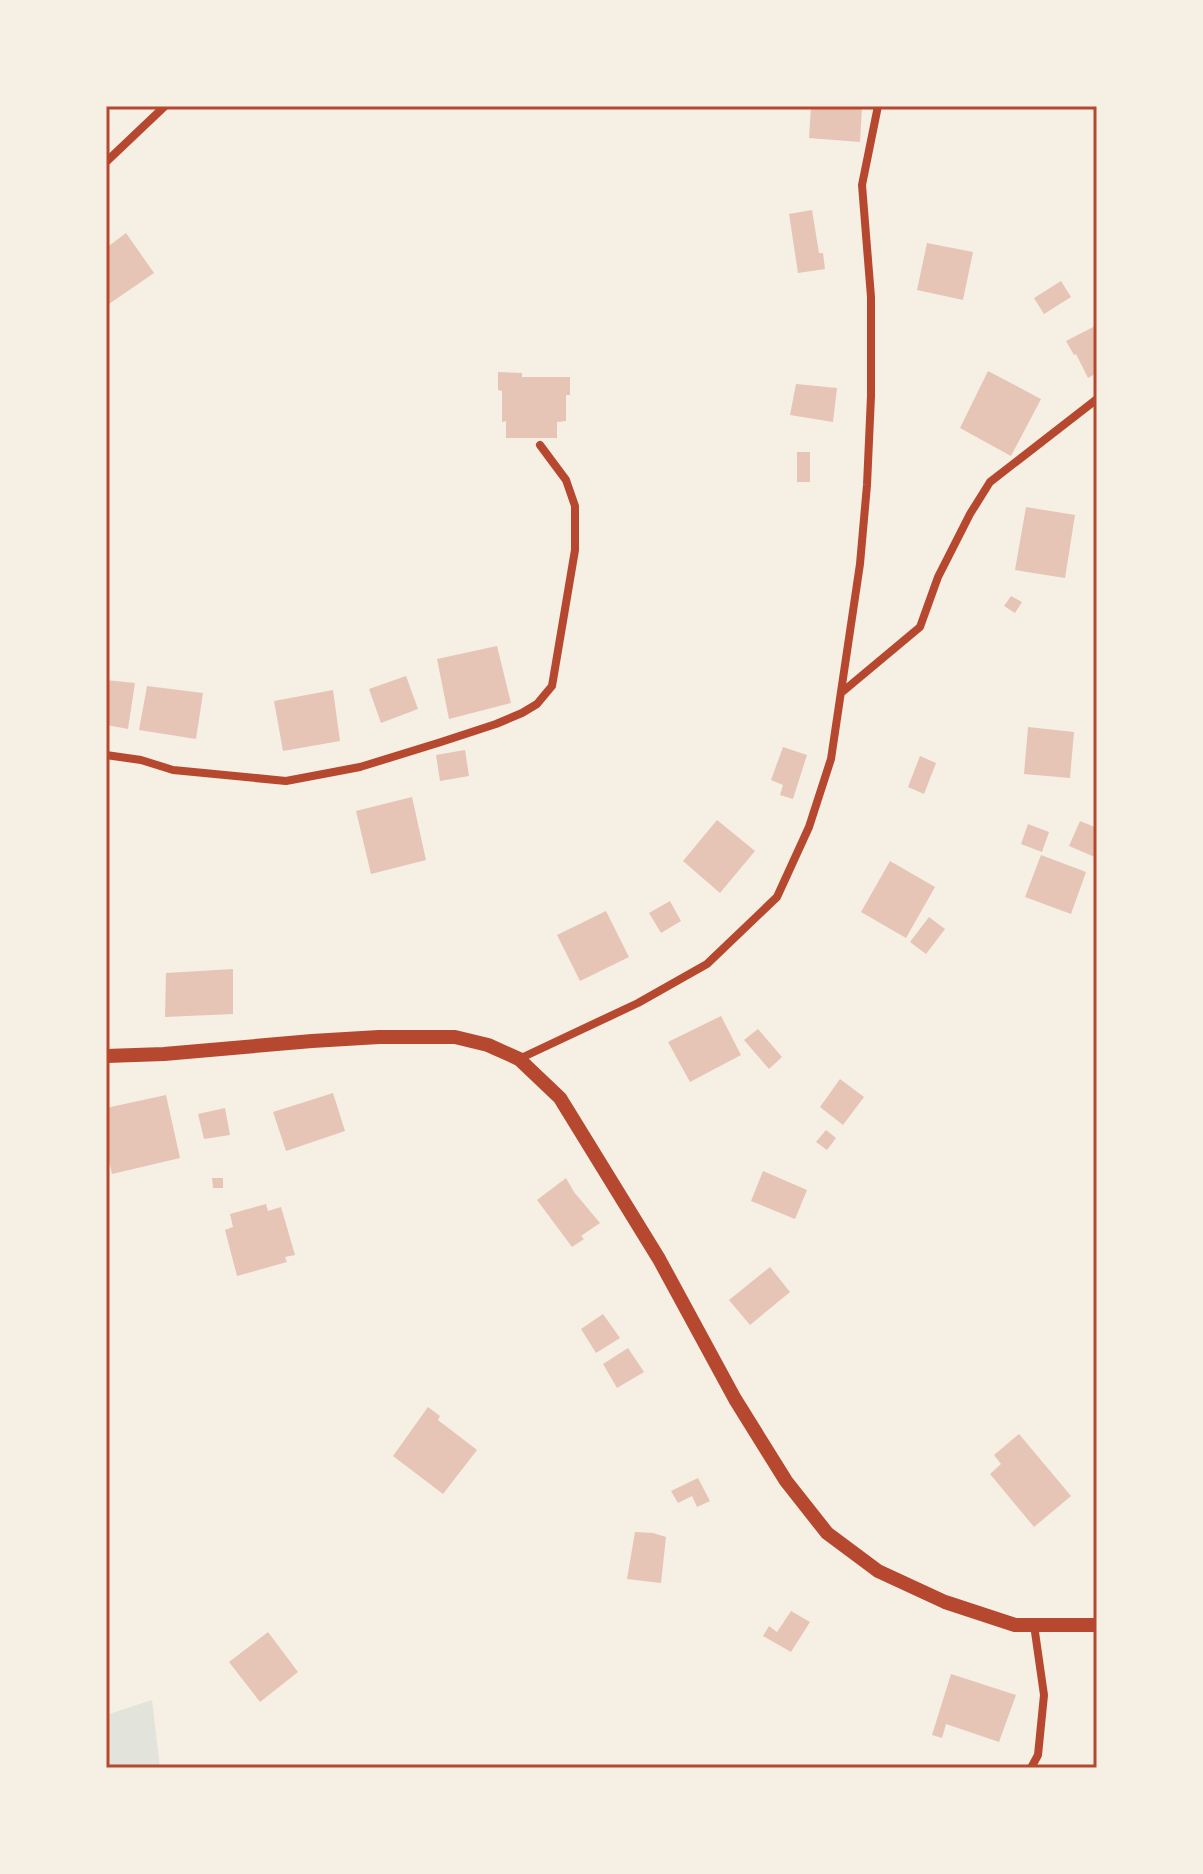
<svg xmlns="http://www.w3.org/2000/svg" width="1203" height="1874" viewBox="0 0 1203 1874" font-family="'Archivo Narrow',sans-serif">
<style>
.green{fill:#e2e4dc}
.building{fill:#e6c5b7}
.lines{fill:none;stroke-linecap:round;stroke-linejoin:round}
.minor{stroke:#b5482f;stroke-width:8}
.tertiary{stroke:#b5482f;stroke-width:14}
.neatline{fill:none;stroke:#b5482f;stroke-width:3}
</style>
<rect width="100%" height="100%" fill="#f6efe4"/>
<path class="green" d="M152,1700l8,68h-54v-53z"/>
<path class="building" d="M811,106h51l-2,36 -51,-4z
M812,210l7,43h4l2,16 -27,4 -9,-59z
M126,233l28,40 -48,33v-58z
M927,243l46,9 -10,48 -46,-10z
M1061,281l10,16 -27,17 -10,-16z
M1097,325v48l-9,5 -12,-24 -2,1 -8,-14z
M988,371l53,28 -30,57 -51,-28z
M498,372l24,1v4h48v18h-4v26l-9,1v16h-51v-17l-4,1v-31l-4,-1z
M796,384l41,4 -4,34 -43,-7z
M797,452h13v30h-13z
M1026,507l49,8 -10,63 -50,-8z
M1011,596l11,6 -7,11 -11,-7z
M497,646l14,57 -62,16 -12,-60z
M406,676l12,33 -37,14 -12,-34z
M106,680l29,3 -7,46 -22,-4z
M147,686l56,7 -7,46 -57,-9z
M333,690l7,51 -57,10 -9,-50z
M1028,727l46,5 -4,46 -46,-4z
M783,747l24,8 -14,44 -13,-4 3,-10 -12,-5z
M465,750l4,26 -29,5 -4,-26z
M920,756l16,7 -12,31 -16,-7z
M412,797l14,63 -55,14 -15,-63z
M717,820l38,31 -35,42 -37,-32z
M1080,821l17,7v30l-28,-12z
M1028,824l21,8 -7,20 -21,-8z
M1041,855l45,17 -15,42 -46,-17z
M890,861l45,26 -29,51 -45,-26z
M670,901l11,20 -20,12 -12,-20z
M606,911l23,46 -49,24 -23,-46z
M929,917l16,12 -19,25 -16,-12z
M233,969v45l-68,3 1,-44z
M721,1016l20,39 -51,27 -22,-40z
M758,1029l24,28 -13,12 -25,-29z
M840,1079l24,18 -21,28 -23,-18z
M333,1093l12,38 -59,20 -13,-39z
M166,1095l14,63 -68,16 -6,-26v-40z
M225,1108l5,27 -26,4 -6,-25z
M826,1130l10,8 -9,12 -11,-8z
M763,1171l44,19 -12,29 -44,-18z
M212,1178h11v10h-10z
M566,1178l8,14 26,31 -19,13 3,3 -12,8 -35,-47z
M266,1204l2,7 13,-4 14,48 -10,2 2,5 -50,14 -12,-46 8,-3 -3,-13z
M770,1267l20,25 -40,33 -21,-25z
M603,1314l17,24 -24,15 -15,-24z
M628,1348l16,24 -27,16 -14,-24z
M428,1407l12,9 -2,4 39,30 -34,44 -50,-38z
M1019,1434l52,62 -37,31 -44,-53 11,-10 -7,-9z
M698,1478l12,23 -13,6 -5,-11 -14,7 -7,-12z
M635,1532l18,1 13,4 -5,46 -34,-4z
M791,1611l19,11 -19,30 -28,-16 6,-10 8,6z
M268,1632l30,40 -38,30 -31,-40z
M951,1674l65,21 -17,47 -53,-18 -4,14 -10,-3z"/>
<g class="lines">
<path class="minor" d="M106,162l59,-56
M841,693l79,-66 18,-50 32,-63 20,-32 107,-83
M106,755l35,5 32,10 113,11 74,-14 81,-25 55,-18 26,-11 15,-9 15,-18 23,-136v-44l-9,-26 -26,-35
M519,1059l119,-56 69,-39 70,-67 32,-70 22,-68 29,-195 7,-79 4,-89v-99l-9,-112 16,-79
M1031,1768l7,-13 6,-60 -10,-70"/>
<path class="tertiary" d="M106,1056l58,-2 148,-13 67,-4h76l33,8 31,14 41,39 99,161 76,140 51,82 41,52 51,38 67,31 70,23h82"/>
</g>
<rect width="1203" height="1874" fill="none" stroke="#f6efe4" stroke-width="216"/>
<rect x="108" y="108" width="987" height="1658" class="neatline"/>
</svg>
